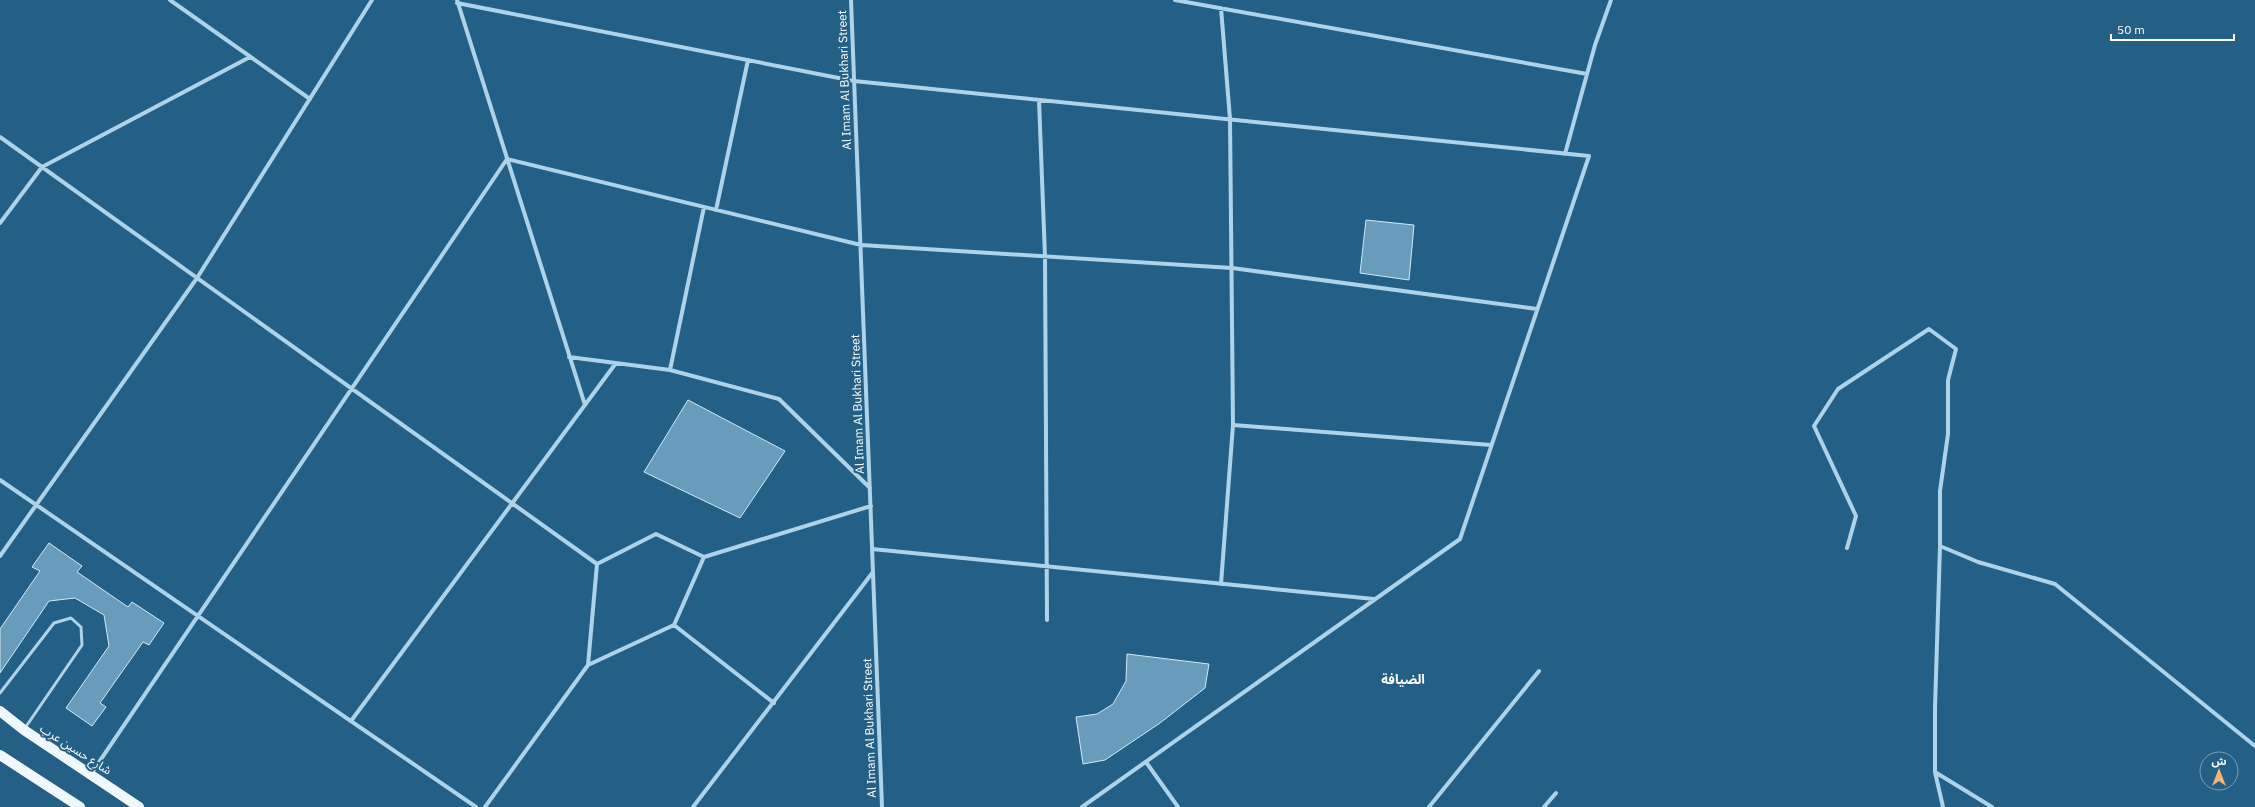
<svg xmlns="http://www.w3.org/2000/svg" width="2255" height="807" viewBox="0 0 2255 807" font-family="'IBM Plex Sans','Noto Sans Arabic',sans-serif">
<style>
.building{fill:#699cba;stroke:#d2e9f6}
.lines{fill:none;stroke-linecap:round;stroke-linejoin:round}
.lane{stroke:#aed3e8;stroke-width:3}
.street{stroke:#aed3e8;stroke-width:4}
.primary{stroke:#f0f8fe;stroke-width:10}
.labels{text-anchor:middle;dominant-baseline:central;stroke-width:4;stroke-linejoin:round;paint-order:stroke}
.street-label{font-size:12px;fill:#fff;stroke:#246085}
.neighbourhood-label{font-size:13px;font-weight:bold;fill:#fff;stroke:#246085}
</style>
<rect width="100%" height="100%" fill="#246085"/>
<path class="building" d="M1366,220l48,5 -5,55 -49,-7z
M688,400l97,51 -45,67 -96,-46z
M49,543l33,23 -5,6 51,35 4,-5 32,21 -15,22 -6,-3 -43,61 6,4 -14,19 -26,-18 43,-62 -5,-31 -29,-17 -26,3 -49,72v-44l40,-58 -8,-4z
M1127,654l82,10 -4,24 -45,35 -55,37 -22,4 -7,-47 21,-3 16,-10 13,-23z"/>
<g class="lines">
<path class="lane" d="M0,693l54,-70 17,-5 10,9 1,18 -57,83"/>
<path class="street" d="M170,0l140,99
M457,0l128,405
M851,0l31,807
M1175,0l412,74
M457,3l397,78 735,75 -129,383 -378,268
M1039,100l6,157 2,363
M0,137l597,427 -9,101
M1565,154l30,-109 16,-45
M716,210l32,-150
M0,223l42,-56 208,-110
M569,357l101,13 34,-163
M670,370l109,29 91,89
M1233,425l258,20
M0,480l476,327
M1940,546l-5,162v64l57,35
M1847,548l9,-32 -42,-90 24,-37 91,-60 27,20 -8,31v54l-8,57v55l38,16 77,22 200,162
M872,549l502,50
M0,556l197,-278 175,-278
M597,564l59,-30 48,23
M1221,584l12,-159 -3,-306 -9,-111
M674,625l100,78
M351,721l265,-358
M1146,762l32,45
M1935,772l8,35
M91,774l416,-615 354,86 371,23 305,41
M485,807l103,-142 86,-40 30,-68 167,-51
M693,807l180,-235
M1429,807l110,-136
M1544,807l12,-14"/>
<path class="primary" d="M0,711l24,19 115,77
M0,755l80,52"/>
</g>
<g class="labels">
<g class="street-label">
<text transform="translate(844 80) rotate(-92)">Al Imam Al Bukhari Street</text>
<text transform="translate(857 404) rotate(-92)">Al Imam Al Bukhari Street</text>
<text transform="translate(869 728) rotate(-92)">Al Imam Al Bukhari Street</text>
<text transform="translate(76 749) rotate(33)">شارع حسين عرب</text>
</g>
<g class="neighbourhood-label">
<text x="1403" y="679">الضيافة</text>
</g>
</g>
<g transform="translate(2219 771)"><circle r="19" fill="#246085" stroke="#7ca0b6"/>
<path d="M0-3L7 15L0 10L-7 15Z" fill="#f3b571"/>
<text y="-6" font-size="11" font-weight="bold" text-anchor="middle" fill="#ffffff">ش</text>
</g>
<path d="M2111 34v6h123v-6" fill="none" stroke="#ffffff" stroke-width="2"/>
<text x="2117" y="34" font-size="12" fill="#ffffff" stroke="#246085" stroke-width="3" paint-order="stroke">50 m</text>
</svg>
